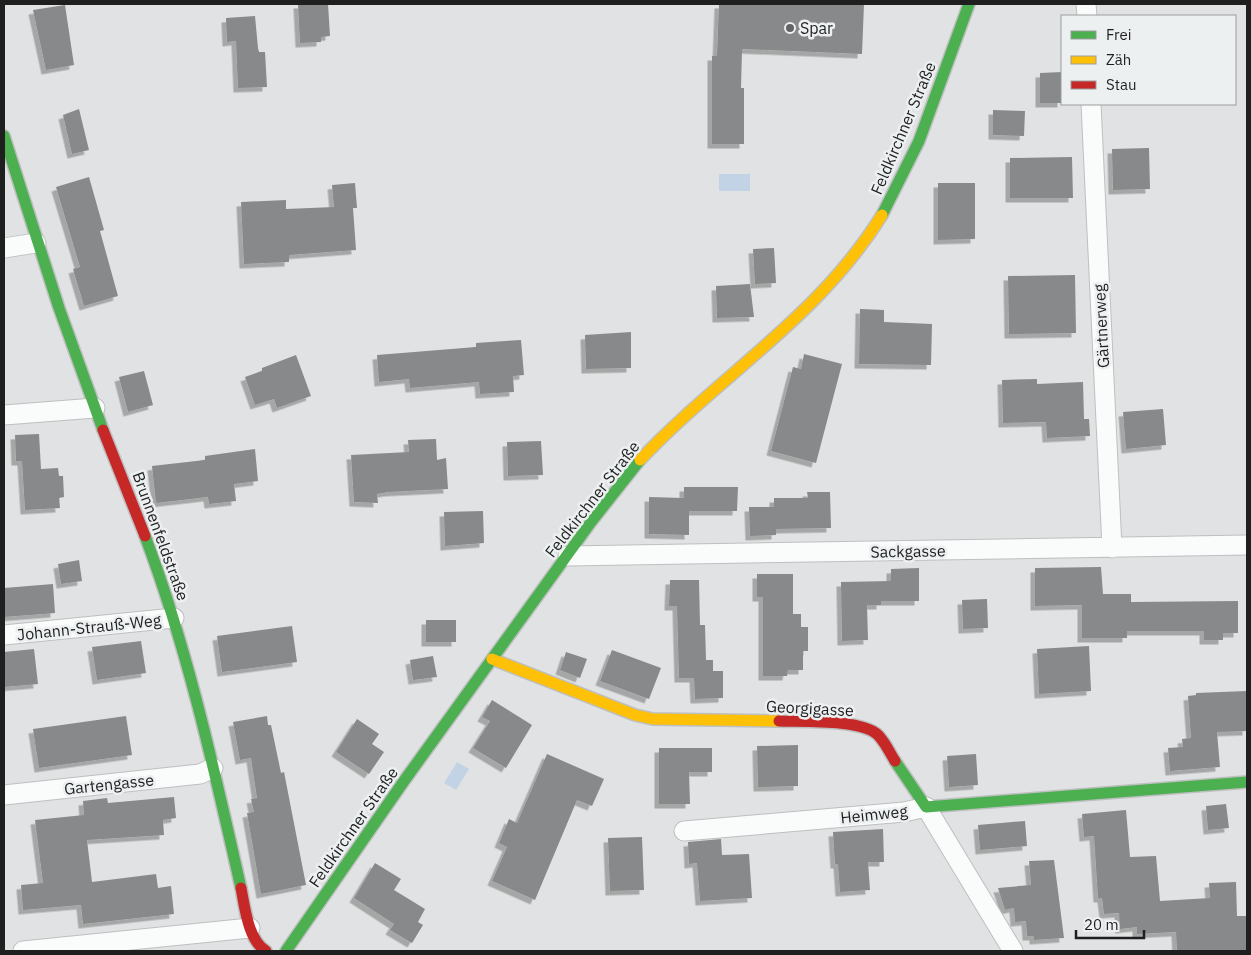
<svg xmlns="http://www.w3.org/2000/svg" width="1251" height="955" viewBox="0 0 1251 955" font-family="'IBM Plex Sans',sans-serif">
<style>
.water{fill:#c2d3e6}
.building{fill:#88898a;filter:url(#shadow)}
.lines{fill:none;stroke-linecap:round;stroke-linejoin:round}
.street-casing{stroke:#bebfc0;stroke-width:21}
.fast-casing{stroke:#bebfc0;stroke-width:14}
.slow-casing{stroke:#bebfc0;stroke-width:14}
.jam-casing{stroke:#bebfc0;stroke-width:14}
.street{stroke:#fafbfb;stroke-width:19}
.fast{stroke:#4caf50;stroke-width:11}
.slow{stroke:#ffc107;stroke-width:11}
.jam{stroke:#c62828;stroke-width:11}
.poi-dot{fill:#636364;stroke:#edf0f1;stroke-width:2}
.labels{text-anchor:middle;dominant-baseline:central;stroke-width:5;stroke-linejoin:round;paint-order:stroke}
.poi-label{font-size:16px;fill:#1f1f20;stroke:#edf0f1;text-anchor:start}
.street-label{font-size:16px;fill:#1f1f20;stroke:#edf0f1}
</style>
<defs>
<filter id="shadow"><feDropShadow dx="-4.5" dy="4.5" stdDeviation="0" flood-color="#0004"/></filter>
</defs>
<rect width="100%" height="100%" fill="#e1e2e3"/>
<path class="water" d="M719,174h31v17h-31z
M457,762l12,7 -13,21 -12,-7z"/>
<path class="building" d="M298,4h30l2,32 -9,1v5l-21,1z
M719,4h145l-2,50 -120,-5 -1,39h3v56h-32v-88h5z
M65,5l9,60 -28,5 -13,-60z
M255,16l3,32 1,4h6l2,35 -29,1 -2,-47 -9,1 -1,-24z
M1062,72v31h-22v-30z
M79,109l10,41 -17,4 -9,-39z
M993,110l32,1 -1,25 -31,-1z
M1149,148l1,41 -37,1 -1,-41z
M1072,157l1,41h-63v-40z
M89,177l15,53 -4,1 18,65 -34,10 -11,-37 7,-2 -24,-80z
M355,183l2,25h-4l3,42 -67,5v7l-45,2 -3,-62 45,-2v9l48,-2 -2,-22z
M938,183h37v56l-37,1z
M774,248l2,35 -21,1 -2,-35z
M1075,275l1,58 -67,1 -1,-58z
M750,284l4,33 -37,1 -1,-32z
M860,309l24,1v12l48,2 -1,41 -72,-1z
M631,332v36l-45,1 -1,-34z
M521,340l3,35 -11,1 1,16 -34,2 -1,-12 -69,6 -1,-9 -30,3 -2,-27 99,-8v-4z
M804,354l38,10 -26,99 -45,-12 22,-84 8,2z
M296,355l15,41 -34,12 -3,-9 -19,6 -10,-28 17,-6v-3z
M144,371l9,34 -25,7 -9,-35z
M1037,379v5l46,-2 1,37h5l1,17 -43,2 -1,-16 -43,1 -1,-43z
M1163,409l3,36 -40,4 -3,-37z
M39,434l2,35 17,-1 1,8h4l1,21 -5,1 1,10 -35,2 -3,-49h-6l-1,-26z
M436,439l1,21 9,-2 2,31 -60,3 -11,2 1,9 -24,-1 -3,-47 58,-3 -1,-12z
M541,441l2,34 -35,1 -1,-34z
M255,449l3,32 -24,3 2,17 -27,3 -1,-7 -52,6 -4,-37 53,-6v-4z
M684,487h54l-1,24h-48v24l-40,-1v-37l35,1z
M807,492h23l1,36 -55,1v6l-26,1 -1,-29h25v-9h34z
M483,511l1,32 -39,3 -1,-34z
M79,560l3,21 -21,3 -3,-20z
M1101,567l2,27h28v8l107,-1v32h-15v7h-19v-9h-77v7h-45v-33l-47,1v-38z
M919,568v33h-38v4h-14l1,35 -26,1 -1,-59 50,-1v-12z
M757,574h36v40h8v13h7v24h-5v19h-15l-1,6h-24v-79h-6z
M670,580h29l1,45h5l1,35h7v11h10v27l-28,1 -1,-21h-15l-2,-72h-8z
M53,584l2,29 -51,4v-29z
M987,599l1,29 -25,1 -1,-29z
M426,620h30v22h-30z
M292,626l5,36 -75,10 -5,-36z
M141,641l5,32 -49,7 -5,-33z
M1089,646l2,45 -52,3 -2,-45z
M34,649l4,35 -34,3v-35z
M612,650l49,18 -12,31 -49,-18z
M566,652l21,7 -7,19 -20,-8z
M433,656l4,21 -24,3 -3,-20z
M1247,691v40l-30,1 3,35 -50,4 -2,-23 15,-1 -1,-8 9,-1 -3,-42 8,-1v-2z
M492,700l40,25 -26,43 -33,-20 17,-27 -8,-4z
M126,716l6,39 -93,13 -6,-39z
M267,716l1,9h3l10,48 3,-1 22,113 -45,9 -14,-81 7,-1 -3,-13 6,-1 -6,-40 -11,2 -7,-38z
M357,719l22,15 -7,10 12,8 -15,22 -33,-22z
M798,745v41l-40,1 -1,-41z
M659,748h53v24h-23l1,32h-31z
M547,754l57,25 -12,27 -15,-6 -42,100 -43,-19 15,-34 -8,-4 10,-24 8,4z
M976,754l2,31 -29,2 -2,-31z
M174,797l2,21 -13,2 1,15 -77,5 5,42 64,-8 2,14 13,-2 3,28 -91,10 -2,-19 -58,5 -2,-25 22,-2 -8,-63 49,-5 -1,-14 24,-3 1,5z
M1226,804l3,24 -21,2 -2,-24z
M1126,810l4,47 26,-1 4,45 50,-3 -1,-15 27,-1 1,34h10v35h-70l-1,-19 -39,2v-7l-17,2 -1,-16 -15,1 -2,-16h-4l-4,-62 -10,1 -2,-23z
M1025,821l2,25 -47,4 -2,-25z
M883,829l1,33h-16l2,28 -30,2 -2,-28h-3l-2,-32z
M642,837l2,53 -34,1 -2,-53z
M721,839l1,16 27,-1 3,44 -52,3 -3,-38 -8,1 -1,-22z
M1054,860l10,78 -30,2v-4h-7l-1,-15 -11,1 -1,-14 -9,2 -7,-22 33,-3 -2,-24z
M375,863l26,16 -7,11 31,19 -7,13 5,3 -11,18 -22,-13 4,-6 -40,-26z"/>
<g class="lines">
<defs>
<path id="street" d="M1086,4l1,12
M1091,104l21,444
M4,248l32,-5
M4,415l91,-7
M568,556l679,-11
M4,635l170,-17
M4,795l196,-21 13,-6
M684,831l220,-19 22,-5 87,144
M23,951l227,-23"/>
<path id="fast" d="M4,136l55,172 44,122
M882,215l37,-74 50,-137
M145,536c43,114 69,233 96,352
M895,761l31,46 321,-25
M286,951l118,-170 187,-259 49,-62"/>
<path id="slow" d="M640,460c80,-85 179,-143 242,-245
M492,659l143,56 18,4 126,2"/>
<path id="jam" d="M103,430l42,106
M779,721c23,1 82,-2 99,14 7,7 12,18 17,26
M241,888c4,20 7,52 25,63"/>
</defs>
<use href="#street" class="street-casing"/>
<use href="#fast" class="fast-casing"/>
<use href="#slow" class="slow-casing"/>
<use href="#jam" class="jam-casing"/>
<use href="#street" class="street"/>
<use href="#fast" class="fast"/>
<use href="#slow" class="slow"/>
<use href="#jam" class="jam"/>
</g>
<circle class="poi-dot" cx="790" cy="28" r="5"/>
<g class="labels">
<g class="poi-label">
<text x="800" y="28">Spar</text>
</g>
<g class="street-label">
<text transform="translate(903 128) rotate(-67)">Feldkirchner Straße</text>
<text transform="translate(1101 326) rotate(-93)">Gärtnerweg</text>
<text transform="translate(592 499) rotate(-52)">Feldkirchner Straße</text>
<text transform="translate(161 536) rotate(70)">Brunnenfeldstraße</text>
<text transform="translate(908 551) rotate(-1)">Sackgasse</text>
<text transform="translate(89 627) rotate(-6)">Johann-Strauß-Weg</text>
<text transform="translate(810 708) rotate(3)">Georgigasse</text>
<text transform="translate(109 784) rotate(-6)">Gartengasse</text>
<text transform="translate(874 814) rotate(-6)">Heimweg</text>
<text transform="translate(353 827) rotate(-55)">Feldkirchner Straße</text>
</g>
</g>
<rect width="1251" height="955" fill="none" stroke="#1f1f20" stroke-width="10"/>
<rect x="1061" y="15" width="175" height="90" fill="#edf0f1" stroke="#9b9c9d"/>
<rect x="1071" y="31" width="25" height="8" fill="#4caf50" stroke="#9b9c9d"/>
<text x="1106" y="40" font-size="15" fill="#1f1f20">Frei</text>
<rect x="1071" y="56" width="25" height="8" fill="#ffc107" stroke="#9b9c9d"/>
<text x="1106" y="65" font-size="15" fill="#1f1f20">Zäh</text>
<rect x="1071" y="81" width="25" height="8" fill="#c62828" stroke="#9b9c9d"/>
<text x="1106" y="90" font-size="15" fill="#1f1f20">Stau</text>
<path d="M1076 930v8h68v-8" fill="none" stroke="#1f1f20" stroke-width="2.5"/>
<text x="1084" y="930" font-size="15" fill="#1f1f20" stroke="#edf0f1" stroke-width="4" paint-order="stroke">20 m</text>
</svg>
